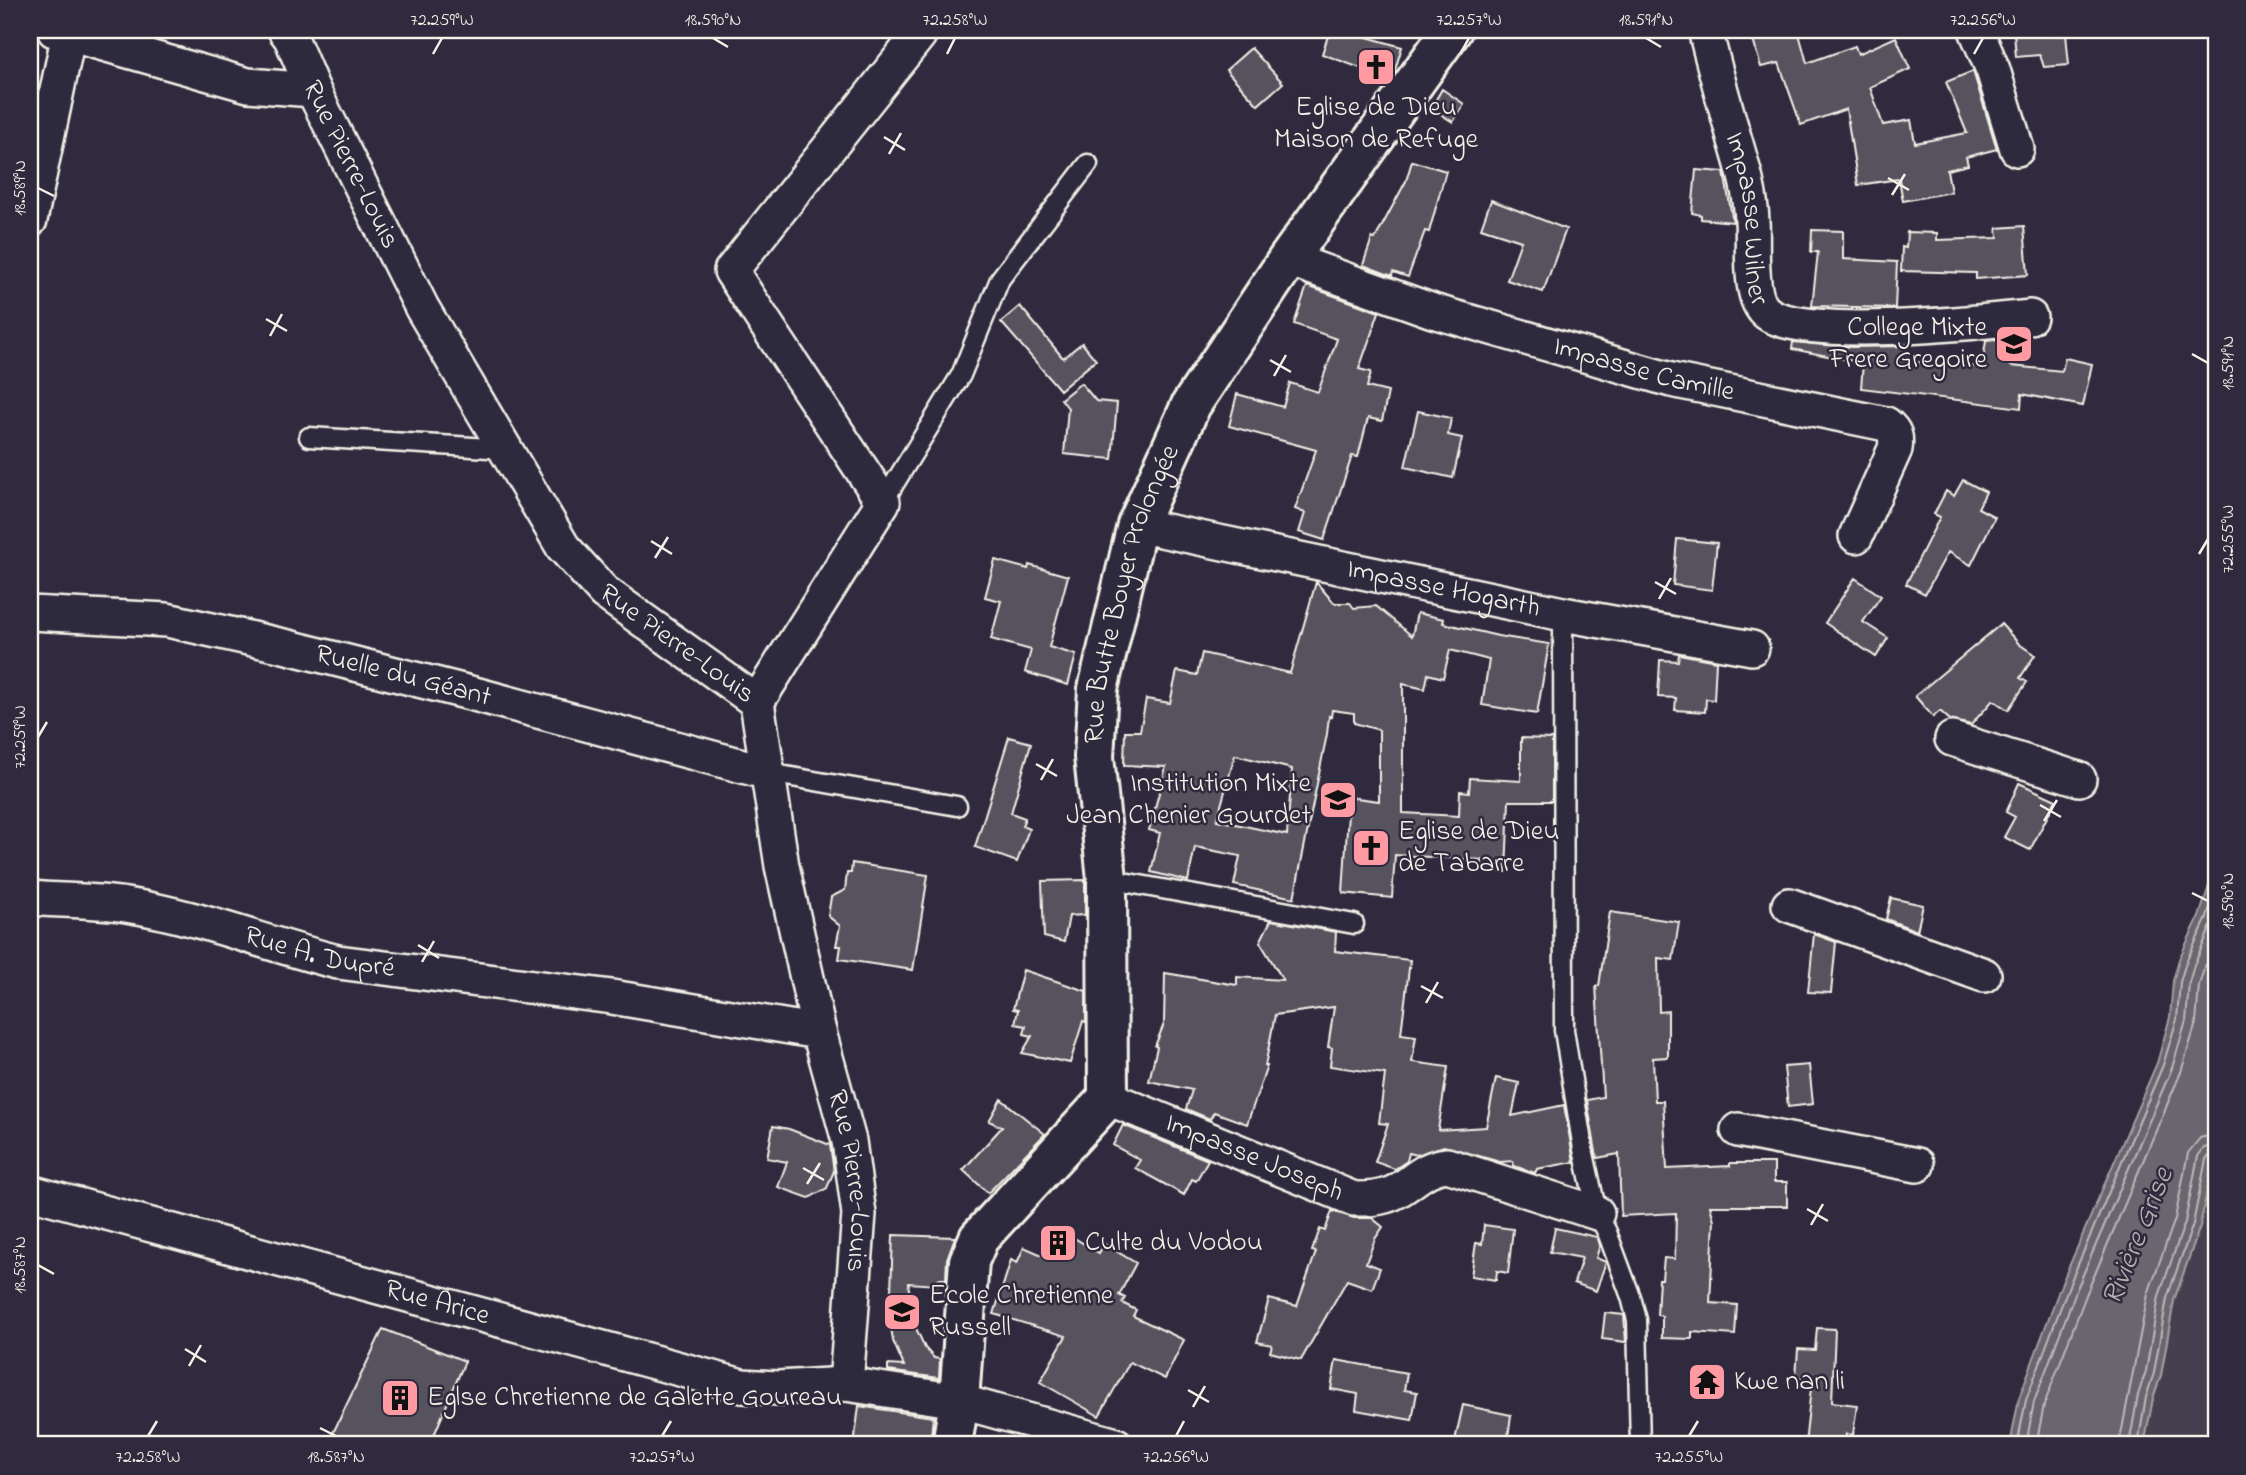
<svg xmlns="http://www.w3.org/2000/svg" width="2246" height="1475" viewBox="0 0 2246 1475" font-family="'Indie Flower',sans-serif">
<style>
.green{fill:#454050;stroke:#9c989c;stroke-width:2}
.water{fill:#6a6670;stroke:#a19ea0;stroke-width:2}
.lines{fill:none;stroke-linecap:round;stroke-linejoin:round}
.shore{stroke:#bdb9b8;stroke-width:2}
.building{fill:#56525f;stroke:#f4f1e8;stroke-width:2;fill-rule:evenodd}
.service-casing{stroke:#f4f1e8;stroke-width:23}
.minor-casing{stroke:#f4f1e8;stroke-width:38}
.tertiary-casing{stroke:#f4f1e8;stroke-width:44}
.service{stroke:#2f2a3d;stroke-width:18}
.minor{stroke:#2f2a3d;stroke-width:33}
.tertiary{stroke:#2f2a3d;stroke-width:38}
.ticks{fill:none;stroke:#f4f1e8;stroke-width:2.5}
.labels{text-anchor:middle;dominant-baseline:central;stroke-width:5;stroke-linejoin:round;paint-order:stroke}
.poi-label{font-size:28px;fill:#f4f1e8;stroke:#2f2a3d;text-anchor:start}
.street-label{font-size:28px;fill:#f4f1e8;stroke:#2f2a3d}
.water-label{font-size:30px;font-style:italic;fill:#b6b2b2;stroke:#2f2a3d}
.neatline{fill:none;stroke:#f4f1e8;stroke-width:2.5}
.ticks-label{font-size:18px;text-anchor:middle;fill:#f4f1e8}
</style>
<rect width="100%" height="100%" fill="#2f2a3d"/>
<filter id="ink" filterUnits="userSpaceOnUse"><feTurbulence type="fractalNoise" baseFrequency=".0143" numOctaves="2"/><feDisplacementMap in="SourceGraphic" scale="14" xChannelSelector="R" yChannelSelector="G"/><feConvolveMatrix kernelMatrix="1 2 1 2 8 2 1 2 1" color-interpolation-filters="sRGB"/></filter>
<g filter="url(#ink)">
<path class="green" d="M2216,1144v301h-72l9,-47 8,-23 13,-75 26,-74z"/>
<path class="water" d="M2216,864v280l-16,82 -26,74 -13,75 -8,23 -9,47h-134l9,-47 42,-113 96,-222 13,-46 3,-36 6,-22 20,-42z"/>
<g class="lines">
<path class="shore" d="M2017,1445l9,-45 42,-112 95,-223 14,-46 3,-37 6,-20 20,-42 10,-33
M2026,1445l8,-43 42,-111 96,-223 14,-47 3,-38 5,-18 22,-50
M2036,1445l8,-40 42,-110 95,-223 15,-49 3,-38 5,-16 12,-27
M2119,1445l29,-151 27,-75 13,-66 12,-15 16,-4
M2129,1445l9,-50 8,-24 13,-75 26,-74 13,-66 6,-8 12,-3
M2138,1445l8,-48 8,-24 13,-75 26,-74 13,-65 4,-4 6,-2"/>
</g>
<path class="building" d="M1330,30h12l60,17 -8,26 -4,6 -68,-25z
M1750,30h48l9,33 48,-17 3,8 38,-17 14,32 -40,18 13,38 28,-5 4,23 52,-10 -21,-51 27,-11 24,78 -31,8 2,8 -21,5 4,22 -48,9 -4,-22 -41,6 -12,-76 -45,16 -22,-62 -18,4z
M2042,30l1,6 23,-2 3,31 -25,2 -4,-12 -24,2 -2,-24z
M1251,48l32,35 -25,22 -32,-35z
M1442,89l22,15 -11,18 -22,-14z
M1412,161l34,10 -17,61 -4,-1 -17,46 -15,-5 -1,4 -29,-11 9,-27 3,1 31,-58z
M1696,170l28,2 9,50 -32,-3v-4l-9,-2z
M1491,200l75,29 -23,63 -36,-12 14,-39 -40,-13z
M2024,226l4,49 -52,4v-6l-75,-2 1,-24 4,1 1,-16 30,1v7l61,-2 -1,-10z
M1812,230l31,1v28l54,3 -2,46 -83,-2 6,-54h-7z
M1307,286l72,26 -20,57 12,3 -4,15 21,5 -6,29 -14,-3 -10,39 -6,-1 -28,84 -25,-8 6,-19 -10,-4 21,-59 -87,-24 8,-32 46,13 7,-24 28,9 19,-53 -43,-15z
M1020,306l43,52 19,-15 14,17 -36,30 -59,-68z
M1997,340l16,1 -2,25 51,5 3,-13 27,6 -9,42 -61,-12 -1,14 -160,-20 2,-25 -71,-14 1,-7 59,5 52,-1 -1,15 79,6 4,-26z
M1081,383l15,18 21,2 -5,56 -48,-5 4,-46 -7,-9z
M1418,411l33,7 -3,17 14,3 -9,40 -48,-11z
M1963,480l23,12 -8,16 17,9 -24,48 -23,-13 -23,42 -19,-10 34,-67 -6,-3 12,-23 8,5z
M1677,539l40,4 -5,47 -39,-5z
M995,560l33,9 1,-4 39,11 -19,71 27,8 -8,30 -43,-13 6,-22 -40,-11 10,-38 -16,-4z
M1855,578l26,18 -18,26 25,16 -12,19 -51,-34z
M1316,582l18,21h16l4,5 22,-2 36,30 5,-23 27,6 -1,4 55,13 51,8 -12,70 -55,-9 7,-45 -39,-10 -7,28 -15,-4 -3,15 -22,-5v129l56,3 1,-25 9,1 1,-14 51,3v-43l31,1v62h-43l-3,71 -25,-2 1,-10 -87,-5 -3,43 -49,-5 6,-96 30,4v-71l-25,-7v-10l-22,-3 -1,7 -2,-1 -2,18 -33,164 -60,-13 6,-29 -45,-9 -7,34 -37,-9 9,-39 -11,-3 17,-63 -42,-2 1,-34h15l6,-32 24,4 7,-32 20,4 5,-22 88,20zM1235,755l57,14 -5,66 -70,-15z
M2001,624l18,20 16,11 -15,23 7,4 -19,28 -15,-10 -22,25 -21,-5 -10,-9 -7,6 -18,-21z
M1679,654l37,7 -2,39 -8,-1 -1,13 -30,-2 1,-12 -18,-1 2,-37 18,1z
M1009,737l22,6 -20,70 14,5 -3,8 7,3 -12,33 -42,-15z
M2019,783l37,17 -26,50 -26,-13 11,-20 -9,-5z
M852,863l76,12 -15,95 -74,-11 2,-13h-5l4,-20 -12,-10 3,-19 14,-7 2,-17h4z
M1085,880v35l-16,1 -5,26 -20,-5 -2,-56z
M1891,898l32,7 -6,26 -31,-12z
M1610,912l69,10 -6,38 -15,-2 1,54 9,-1v46l-15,1 2,43h8l4,68 63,-3v-3h44v19h13v24h-77l4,14 -4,83 27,2 -2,30 -43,-3v7l-30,-1v-22l-5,-1 2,-36h3l2,-21 11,1 1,-46 -55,3 -2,-62 -22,4 -10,-58 16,-3 -7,-111h3z
M1271,920l65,12 -1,19 75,9 -9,74 15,2 -4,26 36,5 -10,63 48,-3 10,-49 23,5 -7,33 52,-11 10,57 -37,7 -2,4 -21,-7 -1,-5 -13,1 -56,-16 -27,9 -8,-2 -2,8 -12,8 -20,-7 13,-38 -9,-1 6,-49 -55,-8 2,-18 -4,-1 6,-40 -59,8 -10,51h2l-20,58 -33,-12 -4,7 -24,-10 6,-19 -43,-9 8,-34 -2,-1 9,-22 1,-51 72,12v-8l46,3 -23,-38z
M1814,934l22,8 -5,51 -23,-1z
M1023,970l63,21v31l-3,-1 -13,42 -48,-10 10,-17 -8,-2 2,-8 -11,-2 3,-14 -5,-1z
M1809,1065l4,39 -25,3 -4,-40z
M1001,1099l44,35 -57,59 -25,-23 39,-43 -13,-6z
M1123,1125l85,35 -12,21 -4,-2 -8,16 -49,-27 5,-8 -27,-15z
M773,1126l16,3 41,16 4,26 -7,17 -18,10 -31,-11 9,-25 -20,-4z
M1332,1211l22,7h18l11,9 -8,12 -9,24 14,5 -8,21 -25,-9 -46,80 -31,-8 2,-7 -15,-3 12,-43 28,7 19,-54 -4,-1 8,-22 5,2z
M1484,1225l29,4 -5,44 -11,-2 -1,9 -25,-4 5,-33 6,1z
M1058,1228l41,25 5,-9 32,19 -17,32 6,3 -3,5 14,7 -3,6 51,24 -19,39 -35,-17 -31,54 -59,-34 26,-46 -72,-22 17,-54 6,3 7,-16 18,8z
M1555,1228l42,9 3,8 -4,13 10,4 -10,29 -22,-8 8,-25 -32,-6z
M893,1235l62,2 -8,22 -1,20h-8v6l-30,-2 7,43 10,22 9,10 6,1 -1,19 -51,-7v-6l16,1 -11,-25 -3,-21z
M1605,1313l19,2 2,27 -24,-3z
M1817,1328l18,1 -3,73 25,3 -4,30 -7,-1 -1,11h-40l7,-67 -16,-1 2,-28 17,1z
M383,1329l82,32 -35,84h-74l-24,-10z
M1336,1360l71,13 -3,17 13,2 -5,28 -56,-10 2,-16 -27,-5z
M1463,1405l48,10 -4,30h-53z
M859,1406l74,11 -3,28h-76z"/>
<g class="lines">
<defs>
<path id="service" d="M309,437l196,12
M883,502l78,-127 39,-96 88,-115
M1563,614l1,416 19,119 14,64 10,19 24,65 6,23 3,125
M769,773l188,33
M1107,879l247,45"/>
<g id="minor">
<path d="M54,30l194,55 65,5"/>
<path id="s1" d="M285,30l6,8 22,52 109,218 141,239 41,45 153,110 25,164 37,166 30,109 10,73 -13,170 113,17 157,44"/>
<path id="s2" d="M1705,30c9,36 19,72 29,107 8,27 17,56 18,84 2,22 -5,77 15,92 36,28 214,9 263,4"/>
<path d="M1976,30l17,40 24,79"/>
<path d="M30,220l39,-187"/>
<path id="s3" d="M1288,259l145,52 238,69 215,44c9,7 11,13 9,25l-39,87"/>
<path id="s4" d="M1137,525l426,89 189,34"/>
<path id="s5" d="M30,613l137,7 117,26 194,49 291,78"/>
<path d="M757,702l126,-200 -152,-231 188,-236"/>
<path d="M1952,739l127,40"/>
<path id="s6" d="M30,898c32,3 65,2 96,7 72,11 142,40 212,57l274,35 207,35"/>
<path d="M1789,905l195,70"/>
<path id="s7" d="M1108,1098l246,101c13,0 26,0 39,-6 19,-9 30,-26 54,-28l150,48"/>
<path d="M1738,1130l179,35"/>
<path id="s8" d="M30,1192l712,194 36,2 68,-4"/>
</g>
<g id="tertiary">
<path id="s9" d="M952,1445l7,-44 10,-140 10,-23 129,-140 -1,-219 -13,-122 4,-68 39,-164 54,-120 97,-146 164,-229"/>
</g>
</defs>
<use href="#service" class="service-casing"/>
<use href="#minor" class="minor-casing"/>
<use href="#tertiary" class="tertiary-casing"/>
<use href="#service" class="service"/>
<use href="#minor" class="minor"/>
<use href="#tertiary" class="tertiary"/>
</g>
</g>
<path class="ticks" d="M713,38l15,9M1646,38l15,9M433,54l9,-16M947,54l8,-16M1460,54l9,-16M1974,54l9,-16M884,137l21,13M889,154l12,-21M1888,178l21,12M38,188l16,8M1892,195l13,-21M266,319l21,12M270,336l12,-22M2192,354l16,9M1270,360l21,12M1274,376l12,-21M651,541l21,13M2199,554l9,-15M655,558l13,-21M1655,582l21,12M1659,599l12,-21M38,737l9,-15M1036,764l21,12M1041,780l12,-21M2040,805l21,12M2044,821l13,-21M2192,893l16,8M418,945l21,13M422,962l12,-21M1421,986l22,12M1426,1003l12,-21M803,1168l21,12M807,1184l13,-21M1807,1209l21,12M1811,1225l12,-21M38,1265l16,9M185,1349l21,13M189,1366l12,-21M1188,1390l21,12M1193,1407l12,-21M320,1428l16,8M148,1436l9,-15M662,1436l9,-15M1176,1436l8,-15M1689,1436l9,-15"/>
<defs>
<symbol id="church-square" viewBox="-11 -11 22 22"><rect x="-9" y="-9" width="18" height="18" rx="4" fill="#ff9aa2" stroke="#2f2a3d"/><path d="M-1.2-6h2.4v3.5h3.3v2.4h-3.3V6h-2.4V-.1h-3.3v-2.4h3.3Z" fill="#111"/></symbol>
<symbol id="school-square" viewBox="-11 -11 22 22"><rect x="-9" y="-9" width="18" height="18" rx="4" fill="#ff9aa2" stroke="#2f2a3d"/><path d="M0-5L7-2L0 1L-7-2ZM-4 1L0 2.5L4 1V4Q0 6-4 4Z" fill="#111"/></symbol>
<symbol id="building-square" viewBox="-11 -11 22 22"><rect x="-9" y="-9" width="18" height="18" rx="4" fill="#ff9aa2" stroke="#2f2a3d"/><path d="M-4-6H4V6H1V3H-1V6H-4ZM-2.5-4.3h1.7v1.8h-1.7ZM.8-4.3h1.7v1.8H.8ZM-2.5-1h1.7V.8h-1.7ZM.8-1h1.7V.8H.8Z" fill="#111"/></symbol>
<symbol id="temple-square" viewBox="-11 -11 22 22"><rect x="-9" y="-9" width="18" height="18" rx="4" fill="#ff9aa2" stroke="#2f2a3d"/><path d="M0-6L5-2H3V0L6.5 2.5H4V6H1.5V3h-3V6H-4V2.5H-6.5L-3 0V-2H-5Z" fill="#111"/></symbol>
</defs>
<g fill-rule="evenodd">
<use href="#church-square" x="1354" y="45" width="44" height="44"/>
<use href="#school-square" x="1992" y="322" width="44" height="44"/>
<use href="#school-square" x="1316" y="778" width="44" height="44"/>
<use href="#church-square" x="1349" y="826" width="44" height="44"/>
<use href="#building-square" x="1036" y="1221" width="44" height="44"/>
<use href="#school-square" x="880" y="1290" width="44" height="44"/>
<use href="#temple-square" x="1685" y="1360" width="44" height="44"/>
<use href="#building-square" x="378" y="1376" width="44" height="44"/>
</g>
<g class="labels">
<g class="poi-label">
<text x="1376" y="108" text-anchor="middle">Eglise de Dieu<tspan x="1376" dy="32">Maison de Refuge</tspan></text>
<text x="1987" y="328" text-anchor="end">College Mixte<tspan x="1987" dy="32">Frere Gregoire</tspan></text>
<text x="1311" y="784" text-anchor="end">Institution Mixte<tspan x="1311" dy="32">Jean Chenier Gourdet</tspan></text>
<text x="1398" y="832">Eglise de Dieu<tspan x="1398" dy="32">de Tabarre</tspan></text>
<text x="1085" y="1243">Culte du Vodou</text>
<text x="929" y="1296">Ecole Chretienne<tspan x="929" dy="32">Russell</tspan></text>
<text x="1734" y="1382">Kwe nan li</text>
<text x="427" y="1398">Eglse Chretienne de Galette Goureau</text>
</g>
<g class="street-label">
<text stroke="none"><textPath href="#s1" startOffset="150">Rue Pierre-Louis</textPath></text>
<text stroke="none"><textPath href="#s2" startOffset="194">Impasse Wilner</textPath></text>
<text stroke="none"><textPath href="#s3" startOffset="373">Impasse Camille</textPath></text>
<text stroke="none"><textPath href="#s4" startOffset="313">Impasse Hogarth</textPath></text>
<text stroke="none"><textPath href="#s9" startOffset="910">Rue Butte Boyer Prolongée</textPath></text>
<text stroke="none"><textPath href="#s1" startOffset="738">Rue Pierre-Louis</textPath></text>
<text stroke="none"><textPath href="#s5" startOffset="380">Ruelle du Géant</textPath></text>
<text stroke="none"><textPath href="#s6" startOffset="296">Rue A. Dupré</textPath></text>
<text stroke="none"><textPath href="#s7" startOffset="158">Impasse Joseph</textPath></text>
<text stroke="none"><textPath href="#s1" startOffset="1326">Rue Pierre-Louis</textPath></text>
<text stroke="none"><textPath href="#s8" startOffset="422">Rue Arice</textPath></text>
</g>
<g class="water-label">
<text transform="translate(2139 1237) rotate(-68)">Rivière Grise</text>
</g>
</g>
<rect width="2246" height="1475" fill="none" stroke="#2f2a3d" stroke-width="77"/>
<rect x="38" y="38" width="2170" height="1398" class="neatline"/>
<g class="ticks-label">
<text x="442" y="25">72.259°W</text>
<text x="713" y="25">18.590°N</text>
<text x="955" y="25">72.258°W</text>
<text x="1469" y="25">72.257°W</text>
<text x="1646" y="25">18.591°N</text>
<text x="1983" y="25">72.256°W</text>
<text transform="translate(19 188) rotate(-90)" y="6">18.589°N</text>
<text transform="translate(2227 363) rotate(-90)" y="6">18.591°N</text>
<text transform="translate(2227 539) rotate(-90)" y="6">72.255°W</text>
<text transform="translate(19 737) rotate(-90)" y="6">72.259°W</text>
<text transform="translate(2227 901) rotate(-90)" y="6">18.590°N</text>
<text transform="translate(19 1265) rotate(-90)" y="6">18.587°N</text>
<text x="148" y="1462">72.258°W</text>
<text x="336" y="1462">18.587°N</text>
<text x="662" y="1462">72.257°W</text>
<text x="1176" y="1462">72.256°W</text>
<text x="1689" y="1462">72.255°W</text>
</g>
</svg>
